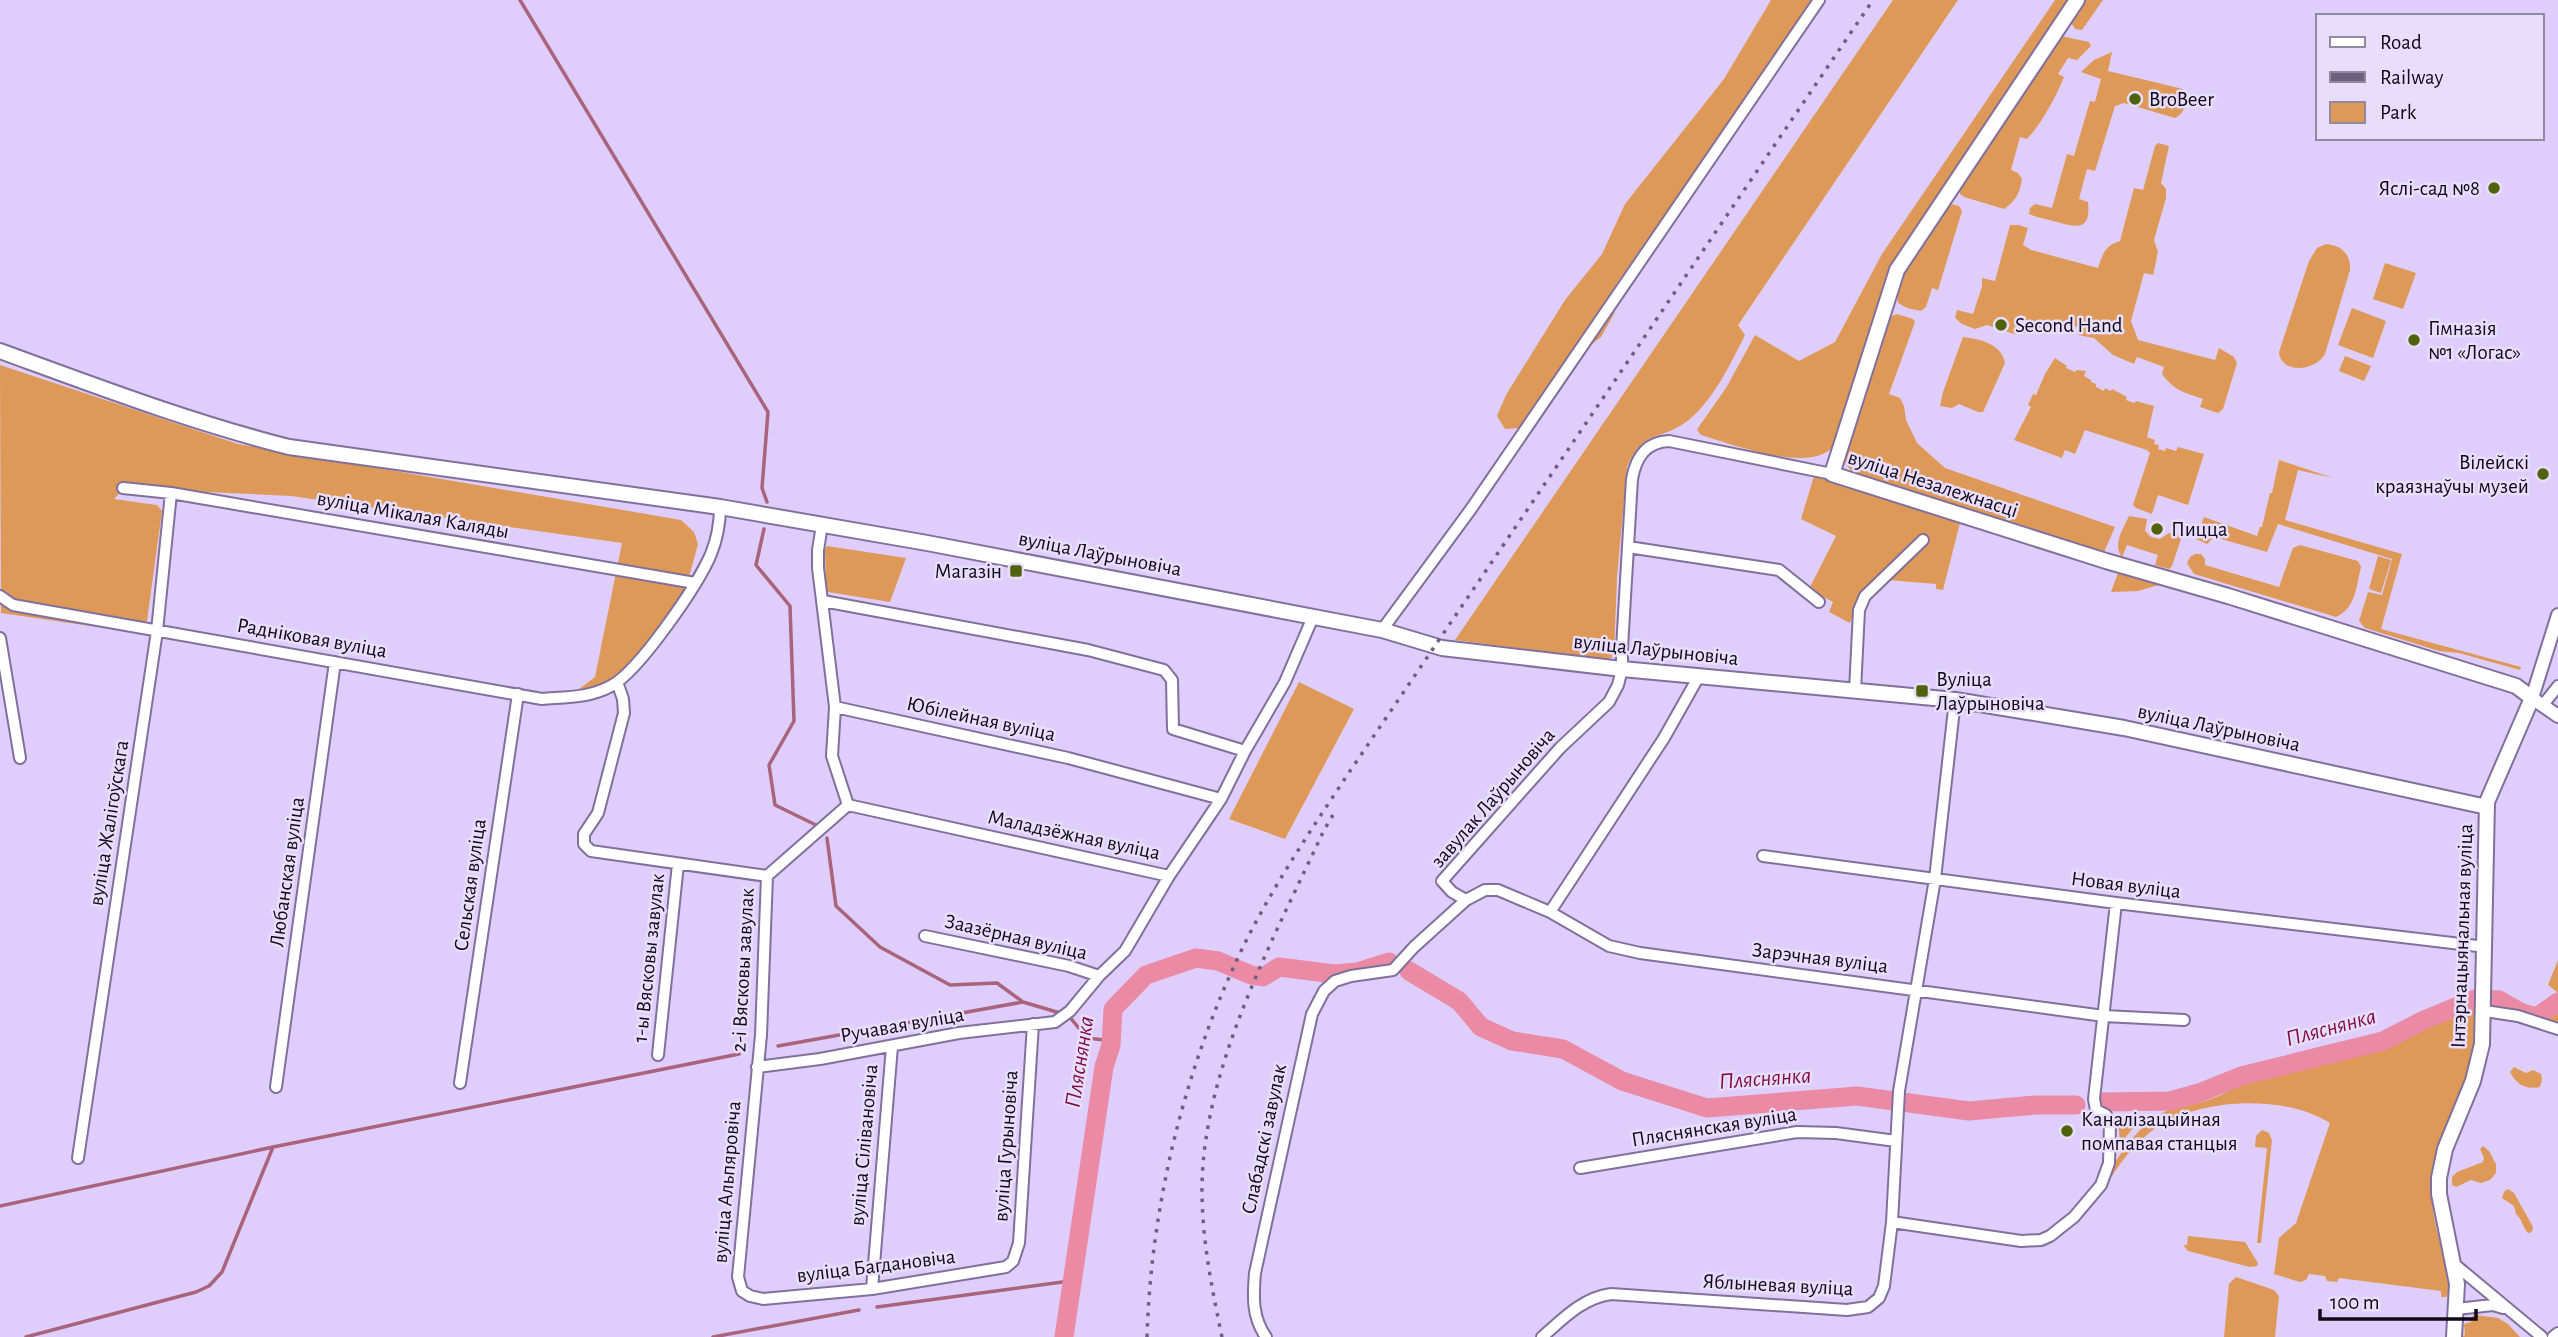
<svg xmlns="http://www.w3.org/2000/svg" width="2558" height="1337" viewBox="0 0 2558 1337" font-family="'Alegreya Sans',sans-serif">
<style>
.green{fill:#de9958}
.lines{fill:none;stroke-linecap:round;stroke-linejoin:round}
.stream{stroke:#a9637b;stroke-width:3.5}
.river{stroke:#ea8aa5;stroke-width:19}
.minor-casing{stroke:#81709b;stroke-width:14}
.tertiary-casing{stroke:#81709b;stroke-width:16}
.secondary-casing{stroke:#81709b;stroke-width:18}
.minor{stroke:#fff;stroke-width:10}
.tertiary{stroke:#fff;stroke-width:12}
.secondary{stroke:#fff;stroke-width:14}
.rail{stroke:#6c607e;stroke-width:3.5;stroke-dasharray:3.5 7;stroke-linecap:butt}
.poi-dot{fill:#50630c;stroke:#e8defb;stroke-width:2.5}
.labels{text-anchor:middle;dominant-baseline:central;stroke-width:5;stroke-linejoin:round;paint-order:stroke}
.poi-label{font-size:21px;fill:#100919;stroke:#e8defb;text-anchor:start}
.street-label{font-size:21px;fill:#100919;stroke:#e8defb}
.water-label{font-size:23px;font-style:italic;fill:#7e083e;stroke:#e8defb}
</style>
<rect width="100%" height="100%" fill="#dfcdfc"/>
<path class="green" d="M1771,0h42l-198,286v26l-14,25 -39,30 -43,61 -14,1 -8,-13 9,-21 59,-95 37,-46 23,-50 99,-125z
M1893,0h65l-220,325 7,10c-14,28 -33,68 -59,87 -26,19 -43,7 -59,45l-10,110 -3,77 -3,4 -12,1 -144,-19z
M2055,0h14l-178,268 -59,180c-26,25 -100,-4 -131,-13l-4,-5 3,-5 26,-37 29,-53 44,26 36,-19 47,-88z
M2083,0h20l-21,30 -7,-1 -5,-8z
M2061,36l28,6 2,4 -14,14 -9,-2 -10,16 6,3c-8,20 -22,46 -37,62l-7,-2 -9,33 7,3 4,6c-2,13 -6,22 -18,30l-40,-12 -4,-3v-9z
M2112,52l-4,19 75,18 5,5c-2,10 -3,19 -13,24l-51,-15 -9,3 -20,65 -8,-2 -8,30 9,3c3,28 -10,26 -31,20 -10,-3 -19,-4 -28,-8l1,-6 5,-4 17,4 15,-54 7,2 16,-55 5,1 6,-23 -20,-7 13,-12z
M2158,143l11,3 -8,37 5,6v9l-12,42 4,12 -5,23 -9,-2 -13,48 7,19 77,20 4,-12 15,9 3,6 -14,46 -5,4 -18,-6 3,-8c-20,-7 -28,-8 -41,-25l2,-7 -27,-10 -3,7 -21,-9 -19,-17 -16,-3 2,-7 -15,-5 -3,7 -48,4 -27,-9 -12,4 -13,-5 -7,-6 2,-8 16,4 9,-27v-9l13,3 15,-56h9l9,3 -5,17 8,5 67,18c5,-15 7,-22 22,-27l14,-53 9,2 12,-44z
M1951,204l8,2 3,5 -24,79 -6,-2 -6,19 -5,4 -14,-3 -9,-5c-5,-26 31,-70 44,-92z
M2326,244c15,1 25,10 24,26l-25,84c-9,17 -44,21 -46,-2l30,-91 8,-13z
M2385,263l31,10 -13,36 -30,-10z
M2352,308l34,13 -13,37 -35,-13z
M1897,314l16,5 2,3 -26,72 11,4 4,8 2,14 11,23 28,25 170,59 -11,25 -249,-78 -11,-11 45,-146z
M1963,337c17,2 39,7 42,26l-22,49h-5l-19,-8 -7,4 -12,-2 3,-14z
M2345,356l26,10 -7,15 -25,-10z
M2055,358l12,8 -1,2 9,4 2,-2 9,1 -2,5 7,4v2l5,2v3l8,4 1,-3 6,3 1,-2 15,8 -1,3 8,3 2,-2 18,5 -7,31 8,3 -1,4 5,1 -1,4 7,2 1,-3 10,3 2,-4 26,7 -16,51 -30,-10 -6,19 -16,-6 -3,-3 17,-52 -3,-3 -62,-20 -10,24 -10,-4 -3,8 -48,-18 17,-33 -3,-2 5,-11 3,1 9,-21z
M0,365l238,79 443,76 13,12 4,12 -13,48 -56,76 -11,12 -52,19 29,-22 27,-134 -331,-47 -167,-8 -10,11 43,6 5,6 -16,117 -7,5 -138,-20z
M2279,460l54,18 -35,-8 -13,50 117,34 -21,75 140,38 -1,3 -61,-17 -20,-2 -74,-23 -6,-7 9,-29 14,3 10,-36 -114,-35 -11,28 -53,-15 -7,7 -11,-5 8,-22 53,19 3,-9h2l8,-34h2z
M1814,476l146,47 -17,67 -7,-1v-5l-60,-5 -16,16 -10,28 -21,-11 4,-10 -24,-13 27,-53 -35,-17z
M2129,516l18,3 -2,12 6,6 9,2 9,-6 13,3 -10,30 -3,3 -14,-4 3,-10 -31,-10 -5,12c-10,-12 1,-28 7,-41z
M2300,545l58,16 3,6c-5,20 -5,41 -25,50l-132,-40 -10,-3 -7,-11 3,-6 5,-3h6l4,5v6l74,22 14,-39z
M827,546l79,12 -16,44 -62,-10 -2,-3 -1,-40z
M2378,556l13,4 -10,33 -12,-4z
M2118,573l41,12 -21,6 -27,1z
M1299,682l55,27 -69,130 -56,-20z
M2558,960v67l-60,-18 -4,-3 -1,-6c13,0 31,13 44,17l14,-10 6,-15 -9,-7z
M2477,999c-1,29 -2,57 -12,85 -10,32 -30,61 -33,96 -4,36 14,74 18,111l-4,6h-5v-6l-102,-13 -2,4 -10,-1 -2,-5 -16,-2 -3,6 -6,2 -26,-8 5,-36 17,-15 34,-100c-46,-29 -128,-25 -173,4 -23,16 -39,38 -53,62l-3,-4c15,-25 39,-65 68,-75 13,-5 29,-6 42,-11 17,-6 31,-17 48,-24l1,-3 123,-31 41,-21z
M2514,1067l12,6 7,-3 8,4 1,5 -2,8c-14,3 -23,-2 -30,-15z
M2118,1118h20l1,3 -19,23z
M2262,1130l7,3 3,7 -11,103h-4l10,-95 -12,-1 1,-11z
M2483,1146l6,5 7,13v9l-6,7 -9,3 -10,-3 -15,7 -4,-2v-8l5,-5 26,-10 1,-4 -4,-9z
M2508,1189l6,4 19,34 -1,5 -4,1c-6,-6 -5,-13 -12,-19l-2,-8 -12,-8 2,-6z
M2188,1236l57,6 13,21 -1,3 -7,1 -62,-16 -5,-6h4z
M2236,1277l38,13 5,6 -4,41h-51l5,-53z
M2476,1315l22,3 10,6 12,13h-58l3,-2 -1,-11 7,-2 1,-6z"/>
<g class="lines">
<path class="stream" d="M520,0l248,412 -6,76 5,14
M764,529l-8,36 34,41 4,115 -25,44 6,40 43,21
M827,838l9,68 44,41 70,38 47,-2 26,19 37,11
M1068,1015l19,23 17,2 7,5
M778,1046l245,-44
M0,1206l273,-59 466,-93
M877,1307l193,-26
M26,1337l170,-45 13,-6 13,-14 51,-125
M713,1337l146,-27"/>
<path class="river" d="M1409,971l50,30 22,26 31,14 51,8 59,32 85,27 150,-12 112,15 66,-6h41
M2104,1102l66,-1 29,-8 42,-17 142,-35 41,-21 51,-21 24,1 23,13 15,4 21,-15
M1064,1337l40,-270 7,-22 2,-36 33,-34 50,-17 22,3 33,14 12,2 16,-10 55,7 23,-2 32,-10"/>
<defs>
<path id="minor" d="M123,488l48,5 524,90
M822,525l-4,25v18l17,139 233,51 153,41
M1628,547l151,23 40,32
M0,596l13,9 529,94c24,-2 47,-1 69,-13 28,-15 87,-101 100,-132 6,-15 9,-32 9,-47
M823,601l265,49 76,20 8,10 1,49 72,22
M1382,630l89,-121 348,-509
M0,638l20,120
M617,682l6,17 1,14 -26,100 -14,21v10l7,7 176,25 81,-71
M1855,691l4,-81 6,-14 58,-56
M2543,705l15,-19
M835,707l-3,49 16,49
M1763,856l353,47 370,44
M767,876l-6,159 -23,242 4,14 8,5 13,3 109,-10 134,-22 7,-6 6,-18 14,-219
M1169,876l52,-77 24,-48 40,-69 28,-65
M1466,900l-14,-8 -10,-11 118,-133 49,-46 9,-17 4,-16v-21l10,-169c4,-22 14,-37 37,-38l163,33
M1550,912l114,-174 35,-62
M925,936l144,30 30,10
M2485,1011l33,5 40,13
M658,1055l20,-191
M757,1067l63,-8 139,-26 96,-11 15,-11 29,-35 26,-25 44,-75 -321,-71
M460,1083l58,-389
M276,1087l59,-425
M78,1158l79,-527 14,-138
M1580,1168l217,-36 39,1 60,8
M1892,1222l129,19 20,-1 9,-4 24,-19 27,-32 8,-22 1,-40 -4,-8 -10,-5 -2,-11 22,-196
M2453,1263l89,74
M872,1289l20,-243
M2456,1309l37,-4 10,3
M1266,1337c-14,-20 -13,-40 -11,-64l57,-259 12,-23 11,-10 16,-5 42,-6 21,-23 52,-47 19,-10h13l52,22 59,34 31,7 464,63 80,4
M1542,1337c21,-18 40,-39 69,-43l236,16 21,-3 11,-9 5,-12 8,-64 7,-131 36,-212 20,-179
M2553,1337l5,-4"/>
<path id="tertiary" d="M2558,615l-26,83 26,18"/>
<path id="secondary" d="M2077,0l-180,270 -65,204 274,87 122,35 288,90 16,12 -45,104 -5,242 -9,37 -28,68 -6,29v16l18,90 -3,53
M0,351c96,35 190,71 289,96l431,60 207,36 455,87 60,18 180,21 333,31 73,12 96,16 363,79"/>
</defs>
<use href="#minor" class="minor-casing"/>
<use href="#tertiary" class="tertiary-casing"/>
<use href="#secondary" class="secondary-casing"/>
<use href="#minor" class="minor"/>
<use href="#tertiary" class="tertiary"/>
<use href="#secondary" class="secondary"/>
<path class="rail" d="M1147,1337c4,-133 38,-270 96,-390 30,-61 68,-117 105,-173l525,-774
M1222,1337c-10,-48 -20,-97 -20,-147 0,-121 72,-252 122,-360l9,-15"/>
</g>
<g class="poi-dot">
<circle cx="2135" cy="99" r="7"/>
<circle cx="2494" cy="188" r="7"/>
<circle cx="2001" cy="325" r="7"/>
<circle cx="2414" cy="340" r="7"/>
<circle cx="2543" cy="474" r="7"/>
<circle cx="2157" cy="529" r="7"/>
<rect x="1009" y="564" width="14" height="14" rx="3.5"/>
<rect x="1915" y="684" width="14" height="14" rx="3.5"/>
<circle cx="2067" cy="1131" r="7"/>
</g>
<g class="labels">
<g class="poi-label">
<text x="2149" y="99">BroBeer</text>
<text x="2480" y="188" text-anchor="end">Яслі-сад №8</text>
<text x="2015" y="325">Second Hand</text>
<text x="2428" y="328">Гімназія<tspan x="2428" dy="24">№1 «Логас»</tspan></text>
<text x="2529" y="462" text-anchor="end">Вілейскі<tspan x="2529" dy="24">краязнаўчы музей</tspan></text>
<text x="2171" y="529">Пицца</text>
<text x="1002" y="571" text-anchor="end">Магазін</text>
<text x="1936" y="679">Вуліца<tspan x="1936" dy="24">Лаўрыновіча</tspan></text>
<text x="2081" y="1119">Каналізацыйная<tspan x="2081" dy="24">помпавая станцыя</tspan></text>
</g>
<g class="street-label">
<text transform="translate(1933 484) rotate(18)">вуліца Незалежнасці</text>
<text transform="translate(413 515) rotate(10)">вуліца Мікалая Каляды</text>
<text transform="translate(1100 554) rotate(11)">вуліца Лаўрыновіча</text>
<text transform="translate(312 638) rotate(10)">Радніковая вуліца</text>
<text transform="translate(1656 650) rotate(6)">вуліца Лаўрыновіча</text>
<text transform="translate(981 719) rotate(12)">Юбілейная вуліца</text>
<text transform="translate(2219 728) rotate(12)">вуліца Лаўрыновіча</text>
<text transform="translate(1493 798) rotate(-49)">завулак Лаўрыновіча</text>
<text transform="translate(109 823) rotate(-81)">вуліца Жалігоўскага</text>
<text transform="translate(1074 835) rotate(12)">Маладзёжная вуліца</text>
<text transform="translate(287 872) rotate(-82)">Любанская вуліца</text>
<text transform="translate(470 885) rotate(-82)">Сельская вуліца</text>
<text transform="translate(2126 885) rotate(7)">Новая вуліца</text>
<text transform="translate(2462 936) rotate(-88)">Інтэрнацыянальная вуліца</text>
<text transform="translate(1016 937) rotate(13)">Заазёрная вуліца</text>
<text transform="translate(649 958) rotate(-84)">1-ы Вясковы завулак</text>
<text transform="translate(1820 958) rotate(7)">Зарэчная вуліца</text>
<text transform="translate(743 970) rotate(-87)">2-і Вясковы завулак</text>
<text transform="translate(902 1025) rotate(-10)">Ручавая вуліца</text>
<text transform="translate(1714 1127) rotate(-9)">Пляснянская вуліца</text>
<text transform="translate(1264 1139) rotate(-78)">Слабадскі завулак</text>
<text transform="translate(864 1145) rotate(-85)">вуліца Сілівановіча</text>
<text transform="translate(1006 1146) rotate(-86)">вуліца Гурыновіча</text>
<text transform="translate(727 1182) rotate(-85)">вуліца Альпяровіча</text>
<text transform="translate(876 1266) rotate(-7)">вуліца Багдановіча</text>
<text transform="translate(1778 1285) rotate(3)">Яблыневая вуліца</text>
</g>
<g class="water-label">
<text transform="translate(2331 1028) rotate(-15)">Пляснянка</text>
<text transform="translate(1080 1062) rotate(-81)">Пляснянка</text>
<text transform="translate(1765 1079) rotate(-4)">Пляснянка</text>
</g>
</g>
<rect x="2316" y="14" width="228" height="126" fill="#e8defb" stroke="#9289a1" stroke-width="2"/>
<rect x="2330" y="37" width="35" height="10" fill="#ffffff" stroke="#9289a1" stroke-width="2"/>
<text x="2380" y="49" font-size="21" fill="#100919">Road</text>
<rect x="2330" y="72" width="35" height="10" fill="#6c607e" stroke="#9289a1" stroke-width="2"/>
<text x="2380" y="84" font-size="21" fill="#100919">Railway</text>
<rect x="2330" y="102" width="35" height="21" fill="#de9958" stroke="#9289a1" stroke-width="2"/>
<text x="2380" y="119" font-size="21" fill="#100919">Park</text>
<path d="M2320 1309v10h156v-10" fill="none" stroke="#100919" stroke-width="3.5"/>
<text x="2330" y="1309" font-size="21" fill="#100919" stroke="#e8defb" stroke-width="5" paint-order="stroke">100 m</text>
</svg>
